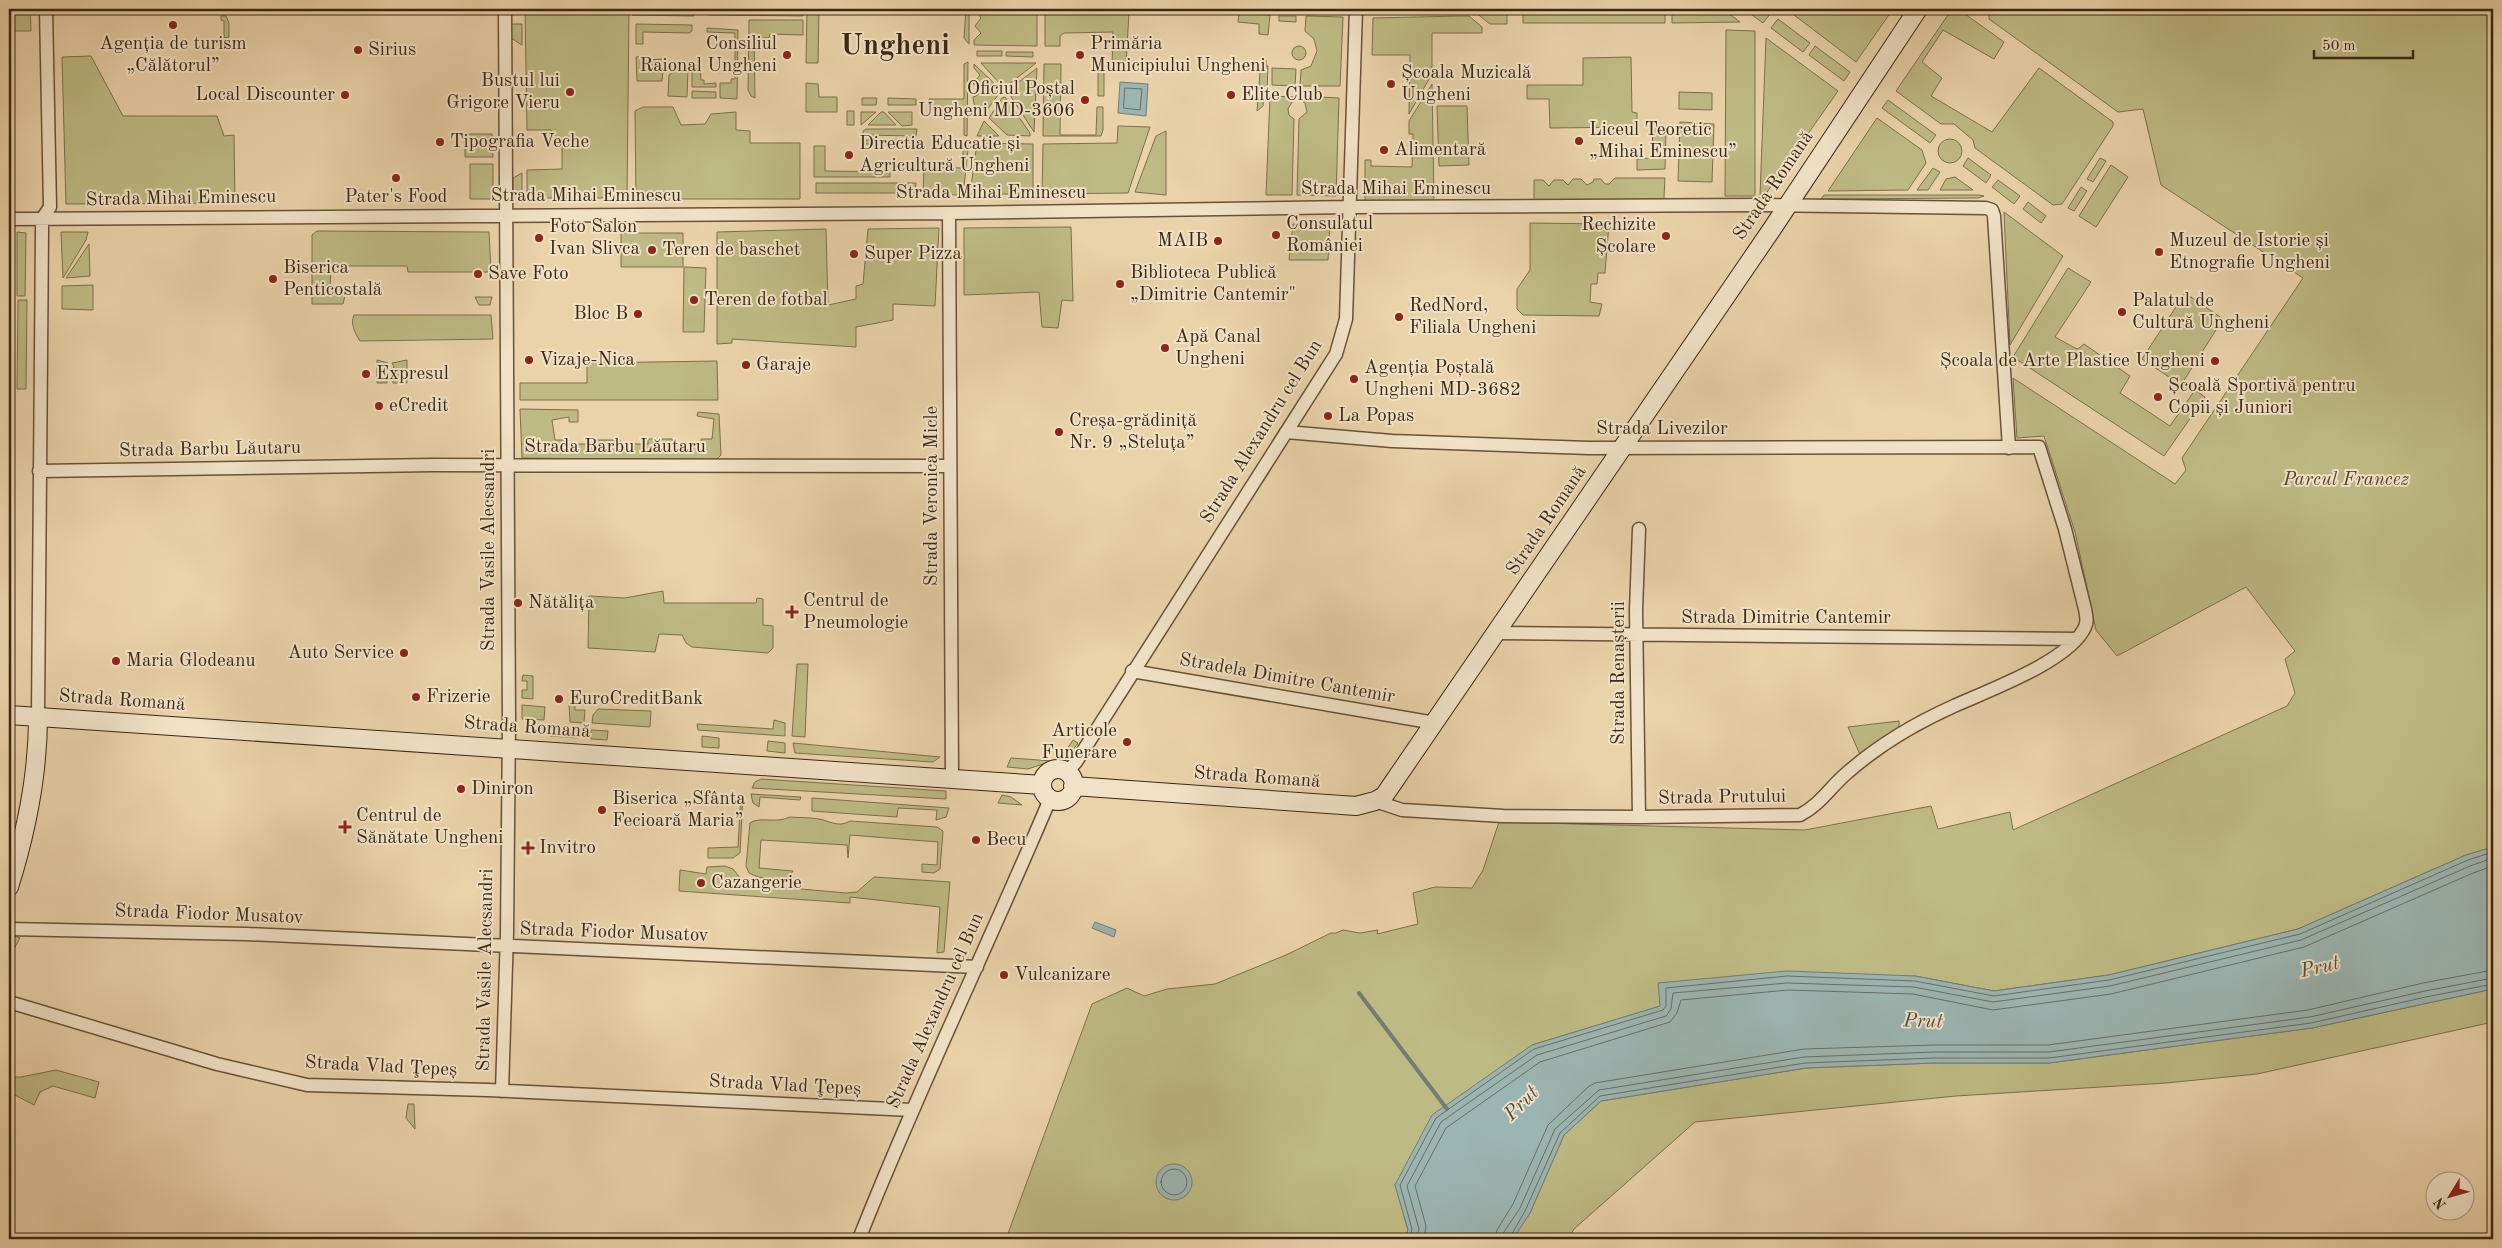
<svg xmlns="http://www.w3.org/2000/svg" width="2502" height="1248" viewBox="0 0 2502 1248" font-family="'Old Standard TT',serif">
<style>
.green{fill:#beba83;stroke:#7c704c}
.water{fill:#9bb5b2;stroke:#757c73}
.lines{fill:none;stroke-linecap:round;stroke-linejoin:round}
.shore{stroke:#6b6e63;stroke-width:1}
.stream{stroke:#757c73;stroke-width:4}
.minor-casing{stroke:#675239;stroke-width:15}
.secondary-casing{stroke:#3b2714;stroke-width:20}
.minor{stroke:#f1e2c7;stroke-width:12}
.secondary{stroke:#f1e2c7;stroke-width:18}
.poi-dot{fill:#8f2418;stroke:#f1e2c7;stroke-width:2}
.labels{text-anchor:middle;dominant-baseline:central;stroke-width:4;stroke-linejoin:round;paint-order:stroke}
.poi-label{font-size:19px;fill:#3b2714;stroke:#f1e2c7;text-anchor:start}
.street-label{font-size:19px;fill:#3b2714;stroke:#f1e2c7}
.park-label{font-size:19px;font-style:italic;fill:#55442a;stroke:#f1e2c7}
.water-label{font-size:20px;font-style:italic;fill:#534a3c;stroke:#f1e2c7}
.town-label{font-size:29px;font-weight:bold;fill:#3b2714;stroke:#f1e2c7}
</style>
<rect width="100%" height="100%" fill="#ead2a9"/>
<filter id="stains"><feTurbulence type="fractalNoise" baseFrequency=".004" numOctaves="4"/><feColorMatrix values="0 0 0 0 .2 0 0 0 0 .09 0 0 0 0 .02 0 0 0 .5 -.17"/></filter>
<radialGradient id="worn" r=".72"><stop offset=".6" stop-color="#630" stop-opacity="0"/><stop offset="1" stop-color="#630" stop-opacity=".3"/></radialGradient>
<path class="green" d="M9,9h21l1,22h-22z
M525,9h104l-2,189h-100v-28l35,-1v-25l-11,-14h-24z
M632,9h62v7l-62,-1z
M708,9h95v7l-95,-1z
M807,9h12l-1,54h-12z
M966,9h3v35l-5,-6z
M975,9h16l6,3 4,-3h10l3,4 5,-4h18v37l-63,-1v-5l7,-7 -6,-7 6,-8z
M1045,9h16l6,4 6,-4h61v4l-5,-1 -3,53h-14l1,-33 -49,1 -4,3v10h-15z
M1471,9h36v15h-17z
M1523,9h142v14h-142z
M1672,9h51l17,13 -68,1z
M1744,9h19l7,5 -7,9z
M1786,9h107l-37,53z
M1952,9h6l46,33 -10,17 -51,-29 -21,32 20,16 -11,18 61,36 47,-64 74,54v4l-51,78 -9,1 -78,-57 -2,-8 -19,-16h-13l-45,-33z
M1989,9h504v838l-27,8 -168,74 -189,46 -115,16 -79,-15 -256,7 2,23 -129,39 -137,139 13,46 -4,9h-398l86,-235 35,-16 17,8 23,-7 48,-5 71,-29 45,-22h5l7,-3 17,3 18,-3 -1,4 41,-10 -5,-31 22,-6 37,1 11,-18 16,-48 306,8 126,-24 7,23 72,-17 3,18 274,-124 8,-13 -10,-34 10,-8 -49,-64 -129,69 -21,-26 -21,-98 -31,-96 -27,2 -4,-60 162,106 11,-14 -4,-12 121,-180 -142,-93 -18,-76 -25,3 -129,-93z
M1239,13l31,2 -2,20 -9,-1v-10l-21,-2z
M221,16h5l3,7v14l-5,1v-17l-3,-1z
M1279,16h17v6l-17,-1z
M1306,16l37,1 -3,69h-40l1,-16 10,-4 6,-15 -3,-12 -9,-8z
M1461,16h8l13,11v6h-50v41l-23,40 1,-59h-38l1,-37z
M1778,19l32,24 -7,9 -32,-24z
M749,20h54v15l-33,-1 -1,4h-15l1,60 -4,-2 -3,-6z
M511,24h11v21l-11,-7z
M636,24l56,1v6l-3,2 -46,-1v12h-7z
M707,28l31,2 -1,69 -17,-1v-15h11v-4h4v-46l-28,-1z
M1726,30l29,1v165h-30z
M1766,38l72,53 -73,104h-5z
M1292 53a7 7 0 1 1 14 0a7 7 0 1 1-14 0Z
M1815,46l35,26 -6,9 -35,-26z
M977,51h25v5h-25z
M1006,52h27v5l-27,-1z
M91,56l32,60h94l7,20 10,-1 1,68 -169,1 -4,-147z
M645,56l1,4 18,-1 -2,22h-25l-1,-24z
M1631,57l1,55 5,1v14l-87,1 -1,-29h-22v-14h56v-27z
M1261,59l5,1v6h2l-1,25h-3l-1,15 -6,5z
M700,62l1,18h3v4l12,-1v4h-24v-17z
M968,62l-1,74 -3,-1v-25l-35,-1v-10h35v-35z
M981,63h55l-28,22h-7z
M974,64l24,23v8l-14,19 -10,-10 -1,-7 5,-2 2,-7 -2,-3 -5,-1 7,-9 -6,-7z
M1044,64h17l-1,71h36l1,-28h6v23l-2,6h-58z
M1098,66h6v30h-6z
M1037,68l-3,64 -24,-37 1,-7z
M1272,68l24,1 -1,17 -23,-1z
M688,70l-1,27 -19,-1 1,-21 6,-4z
M806,83l12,1 1,13h18v15h-31z
M1432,84l2,119 -69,-1v-42h6v6l41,1 1,-33h-4v-13z
M692,91l24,1v6h-24z
M1679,92l33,1v17l-33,-1z
M1270,96l25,1 -7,12 1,6 5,4 -2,76h-26z
M1300,96l39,2 -3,98 -39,-1 2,-76 8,-7 -2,-9 -5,-3z
M1005,97l25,36v3l-23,-1 -18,-17 13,-20z
M862,98h15l-1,7h-14z
M888,98l28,1v6h-28z
M1888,100l48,35 -6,8 -48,-35z
M1437,106h30l2,59 -30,1z
M643,107h30l8,18 24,-1 6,-10 25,-2v18l14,1v12h50v56h-164l-1,-88z
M847,111h7v14h-7z
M861,112h15l-15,13z
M881,112h3l12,13h-28z
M888,112h24v13l-10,1z
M1877,118l45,32 4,13 -18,27 -80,1z
M984,121l15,15h-22z
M1680,122l34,2 -2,58 -34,-1z
M1653,123l7,2 6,6 -1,38 -28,1v-11l15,-1z
M1118,126l32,1 -22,66 -86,1 1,-50 74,-1z
M866,129h51l-1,7 -53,-1v-4z
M1166,131v64l-31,-3 21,-56z
M465,134h27l1,23h-28z
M1938 151a12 12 0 1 1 24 0a12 12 0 1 1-24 0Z
M863,140h46v4h-46z
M963,141h6l-6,54 -40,-1 1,-27 39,1z
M977,143l56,1v50h-63z
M814,146h11v25l65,1v5h-76z
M1968,158l23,17 -5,8 -23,-17z
M2100,158l6,3 -13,21 -6,-3z
M470,164h23v35h-23z
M2111,165l17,12 -32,50 -17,-11z
M1933,168l7,4 -12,18h-11z
M522,173v18l-9,7v-20z
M1955,177l18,13h-33l6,-11z
M1615,178h50l-1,20 -1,2 -129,1v-21h9l6,6 5,-6h9l5,5 5,-6h8l6,6 6,-3 1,-3h7l4,5h4z
M1998,180l22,16 -6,8 -22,-17z
M816,183h100l-1,10h-99z
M2081,187l6,4 -13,20 -6,-3z
M1824,195h155l5,1 -6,2 -157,1z
M2028,202l18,14 -5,7 -18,-14z
M2004,212l59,44 -53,89z
M1530,223l79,1 -4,49h-7l-1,11h-6l-1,18 12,2 -3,12 -76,-1 -6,-6v-20l13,-19z
M1293,224l37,1 -2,35h-39z
M1071,227l2,74 -11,-1 -4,28 -16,-1 -3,-35 -75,3v-67z
M939,228l-4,78 -42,-2v16l-37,7v20l-124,-8v4l-15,1v-112l109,-3 2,76 28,-6v-13l7,-2 5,-55z
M317,231l172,1 2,40h-83l-1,-6h-76l-1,24 16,1 -3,13h-31v-69z
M17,232l9,1 -1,63h-8z
M61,232h27l-2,8 -23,38z
M621,233h62v34h-62z
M89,244l1,32 -24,2z
M684,267l22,1 -2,64h-21z
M2068,268l23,14 -36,55 20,11 3,1 6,-5 46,32 -10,17 50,33 25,-36 10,7 -41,59 -151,-99z
M93,285v25l-31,-1v-23z
M2185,293l38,26 -42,66 -39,-26z
M475,297h17l-2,8h-11z
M18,300h9l-1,89h-9z
M9,305l2,84h-2z
M354,315h137l2,24 -133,2c-5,-8 -10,-17 -6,-26z
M377,360l11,3 -3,4 2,4v12h-10z
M407,360v23h-14l-1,-12 2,-4 -2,-4z
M717,361l1,39h-198v-17h67v-20z
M520,409l58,1v12h-9v-5l-17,3 3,20h11l1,4h28v-4h25v4h28v-5h24l1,5 28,-1v-4h11l2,-20 -17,-3 1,-4 21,2 2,41 -5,5 -194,-2z
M9,491h3v40h-3z
M663,591l1,12h92l1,-5 6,1v26l10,1v22l-5,5 -76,-6 -6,-4 -4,-8 -23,-1 -4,18 -67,-4 1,-52 36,2z
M797,664h11l-3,73 -13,-1z
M523,675l10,1v23l-11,-1v-8h5v-9h-5z
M522,705l23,2 -1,13 -22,-1z
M569,705h6v5h10l-1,13 -14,-1z
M598,709l53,2 -1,16 -58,-4 1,-8z
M774,720l11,3v13l-87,-6 -1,-6 76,5z
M1899,721v8l-38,28 -13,-30z
M550,727l34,2 -1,5 -5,4 -28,-2z
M591,730l17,1 -1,9 -16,-1z
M702,736l17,2v10l-17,-1z
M1073,740l5,3 -9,12 -9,5z
M768,741l17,2v10l-18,-2z
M793,743l147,14 -7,5 -138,-9z
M1011,758l41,3 -24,8 -21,-2z
M761,779l185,12v8l-194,-11 3,-6z
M741,794h2l-3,59 -7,5h-25v-10l30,-1z
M751,794l50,3 -1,3 -40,-3 -1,10 -6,-4z
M1002,795l9,2 11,8 -24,-2z
M812,798l137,10 -3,9 -10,3 1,-10 -39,-2 -1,9 -85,-6z
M790,817c9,1 19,0 29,2 11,2 19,9 31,2l87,6 6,4 -3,38 -6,4 -12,-1v-8l15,1 1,-23 -88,-7 -2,23 -1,-13 -86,-5 -2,28 34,3 -6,9 -29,-3 -9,-4 -3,-7 4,-43c10,-7 25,1 40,-6z
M725,866l8,3 12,15 101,9 11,-1 17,-15 76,5 -6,70 -7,1 3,-46 -90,-10v6l-171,-12 1,-21 26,4 1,-7z
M9,934l11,4 -11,20z
M2493,989v33l-236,52 -91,9 -210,13 -261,26 -121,107 -6,10h-55l17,-26 34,-78 37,-34 205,-33 128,-5h115l263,-35z
M56,1070l43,12 -4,16 -42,-12 -13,6 -6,13 -25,-13v-15h12z
M408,1104h6l1,25 -9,-11z"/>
<path class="water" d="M1120,82l28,2 -2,32 -28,-3z
M2493,847v142l-181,39 -263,35h-115l-128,5 -205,33 -37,34 -34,78 -17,26h-109l4,-9 -13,-45 37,-70 100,-70 128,-39 -2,-23 129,-12 128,5 79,15 115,-16 189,-46 168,-74z
M1095,922l21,8 -2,7 -22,-9z
M1156 1182a18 18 0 1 1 36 0a18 18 0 1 1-36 0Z"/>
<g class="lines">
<path class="shore" d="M1125,88l17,1 -2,21 -16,-2z
M1161 1182a13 13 0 1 1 26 0a13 13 0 1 1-26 0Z
M1410,1239l2,-10 -12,-44 36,-67 98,-69 129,-39 3,-4v-18l121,-12 128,5 79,15 115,-16 191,-46 168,-74 25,-8
M1416,1239l3,-10 -12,-43 34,-64 96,-67 129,-39 5,-7 2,-16 114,-10 127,4 79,15 117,-16 191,-46 169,-74 23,-8
M1424,1239l2,-13 -11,-40 31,-58 94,-66 130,-40 7,-9 4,-13 107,-10 125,4 80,16 118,-16 193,-47 169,-74 20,-7
M1495,1239l2,-9 16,-26 35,-79 40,-38 7,-4 209,-34 130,-4h114l260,-35 115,-27 70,-13
M1502,1239l2,-7 16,-24 35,-79 44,-39 205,-33 130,-5h115l261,-35 115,-26 68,-13
M1509,1239l16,-28 35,-78 40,-37 205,-33 129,-5h115l262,-35 115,-26 67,-13"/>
<path class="stream" d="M1359,993l88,116"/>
<defs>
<path id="minor" d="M949,213l3,564
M9,219l940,-6 401,-6 412,-2 224,3 6,2 2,6 15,232
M1286,432l106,9 197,7 450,-1 26,82 20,80c1,7 3,12 0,18 -15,34 -98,64 -131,79 -38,17 -75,39 -106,66 -17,14 -28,33 -48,43l-161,2 -136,-1 -101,-6 -27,-9
M39,471l395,-6 516,1
M1639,529l-3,81 3,207
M1496,633l580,6
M1132,671l303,52
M38,717l4,-486v-12l8,-12 -4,-198
M1067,772l9,-10 260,-408 10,-35 10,-310
M9,929l237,5 731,33
M9,1002l208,62 90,21 181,5 424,20
M502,1091l5,-158 2,-212 -4,-712
M859,1239c59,-149 129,-293 191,-440"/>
<path id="secondary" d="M9,715l1033,70
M1042 785a16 16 0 1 1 32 0a16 16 0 1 1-32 0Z
M1073,786l283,20 19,-5 9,-5 388,-567 146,-220
M9,887c17,-54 29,-114 29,-170"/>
</defs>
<use href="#minor" class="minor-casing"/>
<use href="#secondary" class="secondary-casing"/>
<use href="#minor" class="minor"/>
<use href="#secondary" class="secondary"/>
</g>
<g class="poi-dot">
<circle cx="173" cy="25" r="5"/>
<circle cx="358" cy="50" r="5"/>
<circle cx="787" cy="55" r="5"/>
<circle cx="1080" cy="55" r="5"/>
<circle cx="1391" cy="84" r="5"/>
<circle cx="570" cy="92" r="5"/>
<circle cx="345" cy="95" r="5"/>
<circle cx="1231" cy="95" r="5"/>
<circle cx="1085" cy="100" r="5"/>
<circle cx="1579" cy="141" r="5"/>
<circle cx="440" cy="142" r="5"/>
<circle cx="1384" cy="150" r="5"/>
<circle cx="849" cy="155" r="5"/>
<circle cx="396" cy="178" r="5"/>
<circle cx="1276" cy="235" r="5"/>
<circle cx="1666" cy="236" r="5"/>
<circle cx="539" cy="238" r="5"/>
<circle cx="1218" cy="241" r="5"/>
<circle cx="652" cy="250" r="5"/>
<circle cx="2159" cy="252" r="5"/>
<circle cx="854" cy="254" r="5"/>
<circle cx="478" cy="274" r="5"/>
<circle cx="273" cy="279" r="5"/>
<circle cx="1120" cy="284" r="5"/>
<circle cx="694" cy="300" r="5"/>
<circle cx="2122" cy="312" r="5"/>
<circle cx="638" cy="314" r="5"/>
<circle cx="1399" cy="317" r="5"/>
<circle cx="1165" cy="348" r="5"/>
<circle cx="529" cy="360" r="5"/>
<circle cx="2215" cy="361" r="5"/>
<circle cx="746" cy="365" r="5"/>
<circle cx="366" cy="374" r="5"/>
<circle cx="1354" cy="379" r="5"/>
<circle cx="2158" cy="397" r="5"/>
<circle cx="379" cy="406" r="5"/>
<circle cx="1328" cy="416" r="5"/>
<circle cx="1059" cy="432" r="5"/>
<circle cx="518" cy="603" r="5"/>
<path d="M789.5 604.5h5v5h5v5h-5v5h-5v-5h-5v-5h5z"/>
<circle cx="404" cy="653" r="5"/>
<circle cx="116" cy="661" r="5"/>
<circle cx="416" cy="697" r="5"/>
<circle cx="559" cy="699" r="5"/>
<circle cx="1127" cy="742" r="5"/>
<circle cx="461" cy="789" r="5"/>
<circle cx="602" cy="810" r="5"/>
<path d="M342.5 819.5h5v5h5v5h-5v5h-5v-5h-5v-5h5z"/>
<circle cx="976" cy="840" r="5"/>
<path d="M525.5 840.5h5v5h5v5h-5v5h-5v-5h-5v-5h5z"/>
<circle cx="701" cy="883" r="5"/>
<circle cx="1004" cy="975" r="5"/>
</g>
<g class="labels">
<g class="poi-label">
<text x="173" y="44" text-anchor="middle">Agenția de turism<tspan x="173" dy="22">„Călătorul”</tspan></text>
<text x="777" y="44" text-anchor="end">Consiliul<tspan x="777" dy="22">Raional Ungheni</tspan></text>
<text x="1090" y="44">Primăria<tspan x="1090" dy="22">Municipiului Ungheni</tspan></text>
<text x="368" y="50">Sirius</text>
<text x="1401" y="73">Școala Muzicală<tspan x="1401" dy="22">Ungheni</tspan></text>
<text x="560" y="81" text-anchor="end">Bustul lui<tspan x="560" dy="22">Grigore Vieru</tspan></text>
<text x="1075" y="89" text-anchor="end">Oficiul Poștal<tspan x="1075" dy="22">Ungheni MD-3606</tspan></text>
<text x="335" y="95" text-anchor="end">Local Discounter</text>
<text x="1241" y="95">Elite Club</text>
<text x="1589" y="130">Liceul Teoretic<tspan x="1589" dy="22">„Mihai Eminescu”</tspan></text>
<text x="450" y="142">Tipografia Veche</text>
<text x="859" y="144">Directia Educatie și<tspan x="859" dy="22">Agricultură Ungheni</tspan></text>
<text x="1394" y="150">Alimentară</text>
<text x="396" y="197" text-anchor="middle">Pater's Food</text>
<text x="1286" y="224">Consulatul<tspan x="1286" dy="22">României</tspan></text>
<text x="1656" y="225" text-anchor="end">Rechizite<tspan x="1656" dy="22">Școlare</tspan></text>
<text x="549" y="227">Foto Salon<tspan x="549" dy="22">Ivan Slivca</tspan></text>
<text x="1208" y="241" text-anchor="end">MAIB</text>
<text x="2169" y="241">Muzeul de Istorie și<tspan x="2169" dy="22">Etnografie Ungheni</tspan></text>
<text x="662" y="250">Teren de baschet</text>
<text x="864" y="254">Super Pizza</text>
<text x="283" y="268">Biserica<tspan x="283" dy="22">Penticostală</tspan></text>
<text x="1130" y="273">Biblioteca Publică<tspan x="1130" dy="22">„Dimitrie Cantemir"</tspan></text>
<text x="488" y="274">Save Foto</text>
<text x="704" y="300">Teren de fotbal</text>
<text x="2132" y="301">Palatul de<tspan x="2132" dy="22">Cultură Ungheni</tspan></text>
<text x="1409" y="306">RedNord,<tspan x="1409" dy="22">Filiala Ungheni</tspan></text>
<text x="628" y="314" text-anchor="end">Bloc B</text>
<text x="1175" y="337">Apă Canal<tspan x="1175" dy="22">Ungheni</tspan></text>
<text x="539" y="360">Vizaje-Nica</text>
<text x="2205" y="361" text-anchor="end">Școala de Arte Plastice Ungheni</text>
<text x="756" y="365">Garaje</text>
<text x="1364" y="368">Agenția Poștală<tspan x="1364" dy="22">Ungheni MD-3682</tspan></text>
<text x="376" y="374">Expresul</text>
<text x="2168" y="386">Școală Sportivă pentru<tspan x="2168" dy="22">Copii și Juniori</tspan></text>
<text x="389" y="406">eCredit</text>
<text x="1338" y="416">La Popas</text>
<text x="1069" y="421">Creșa-grădiniță<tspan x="1069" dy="22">Nr. 9 „Steluța”</tspan></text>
<text x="803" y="601">Centrul de<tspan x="803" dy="22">Pneumologie</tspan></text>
<text x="528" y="603">Nătălița</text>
<text x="394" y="653" text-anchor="end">Auto Service</text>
<text x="126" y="661">Maria Glodeanu</text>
<text x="426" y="697">Frizerie</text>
<text x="569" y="699">EuroCreditBank</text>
<text x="1117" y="731" text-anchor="end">Articole<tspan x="1117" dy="22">Funerare</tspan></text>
<text x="471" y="789">Diniron</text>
<text x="612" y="799">Biserica „Sfânta<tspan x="612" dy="22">Fecioară Maria”</tspan></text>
<text x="356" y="816">Centrul de<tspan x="356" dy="22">Sănătate Ungheni</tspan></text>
<text x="986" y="840">Becu</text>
<text x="539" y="848">Invitro</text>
<text x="711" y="883">Cazangerie</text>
<text x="1014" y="975">Vulcanizare</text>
</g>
<g class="street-label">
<text transform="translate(1774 186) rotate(-56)">Strada Romană</text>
<text x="1396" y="189">Strada Mihai Eminescu</text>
<text x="991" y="193">Strada Mihai Eminescu</text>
<text x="586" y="196">Strada Mihai Eminescu</text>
<text transform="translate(181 199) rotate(-1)">Strada Mihai Eminescu</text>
<text x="1662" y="429">Strada Livezilor</text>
<text transform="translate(1262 432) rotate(-58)">Strada Alexandru cel Bun</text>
<text x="615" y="447">Strada Barbu Lăutaru</text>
<text transform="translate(210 450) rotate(-1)">Strada Barbu Lăutaru</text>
<text transform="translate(932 496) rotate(-90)">Strada Veronica Micle</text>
<text transform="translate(1547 521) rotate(-56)">Strada Romană</text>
<text transform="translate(489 550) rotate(-90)">Strada Vasile Alecsandri</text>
<text x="1786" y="618">Strada Dimitrie Cantemir</text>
<text transform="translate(1619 673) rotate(-90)">Strada Renașterii</text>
<text transform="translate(1287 679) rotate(10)">Stradela Dimitre Cantemir</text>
<text transform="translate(122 701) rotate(4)">Strada Romană</text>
<text transform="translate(527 728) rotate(4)">Strada Romană</text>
<text transform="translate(1257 778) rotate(4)">Strada Romană</text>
<text transform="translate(1722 798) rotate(-1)">Strada Prutului</text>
<text transform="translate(209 915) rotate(2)">Strada Fiodor Musatov</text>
<text transform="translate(614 933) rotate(2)">Strada Fiodor Musatov</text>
<text transform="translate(486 970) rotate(-89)">Strada Vasile Alecsandri</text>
<text transform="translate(936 1011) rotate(-66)">Strada Alexandru cel Bun</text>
<text transform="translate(381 1067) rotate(3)">Strada Vlad Ţepeș</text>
<text transform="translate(785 1086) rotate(3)">Strada Vlad Ţepeș</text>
</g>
<g class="park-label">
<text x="2346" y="480">Parcul Francez</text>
</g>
<g class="water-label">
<text transform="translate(2320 968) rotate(-13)">Prut</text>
<text transform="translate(1923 1022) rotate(2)">Prut</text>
<text transform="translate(1522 1104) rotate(-45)">Prut</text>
</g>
<g class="town-label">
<text x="895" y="46">Ungheni</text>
</g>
</g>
<rect width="2502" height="1248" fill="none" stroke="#ead2a9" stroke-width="30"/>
<rect x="10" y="10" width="2482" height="1228" fill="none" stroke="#3b2714" stroke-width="2.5"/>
<rect x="15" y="15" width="2472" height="1218" fill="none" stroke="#3b2714"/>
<g transform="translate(2450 1196) rotate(233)"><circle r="24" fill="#f1e2c7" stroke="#a8977f"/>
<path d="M0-4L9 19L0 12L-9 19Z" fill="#8f2418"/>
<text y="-8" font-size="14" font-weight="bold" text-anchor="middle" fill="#3b2714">N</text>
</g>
<path d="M2314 50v8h99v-8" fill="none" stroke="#3b2714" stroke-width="2.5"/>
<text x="2322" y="50" font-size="15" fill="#3b2714" stroke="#f1e2c7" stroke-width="4" paint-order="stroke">50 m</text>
<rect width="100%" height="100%" filter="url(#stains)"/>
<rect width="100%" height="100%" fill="url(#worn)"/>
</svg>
